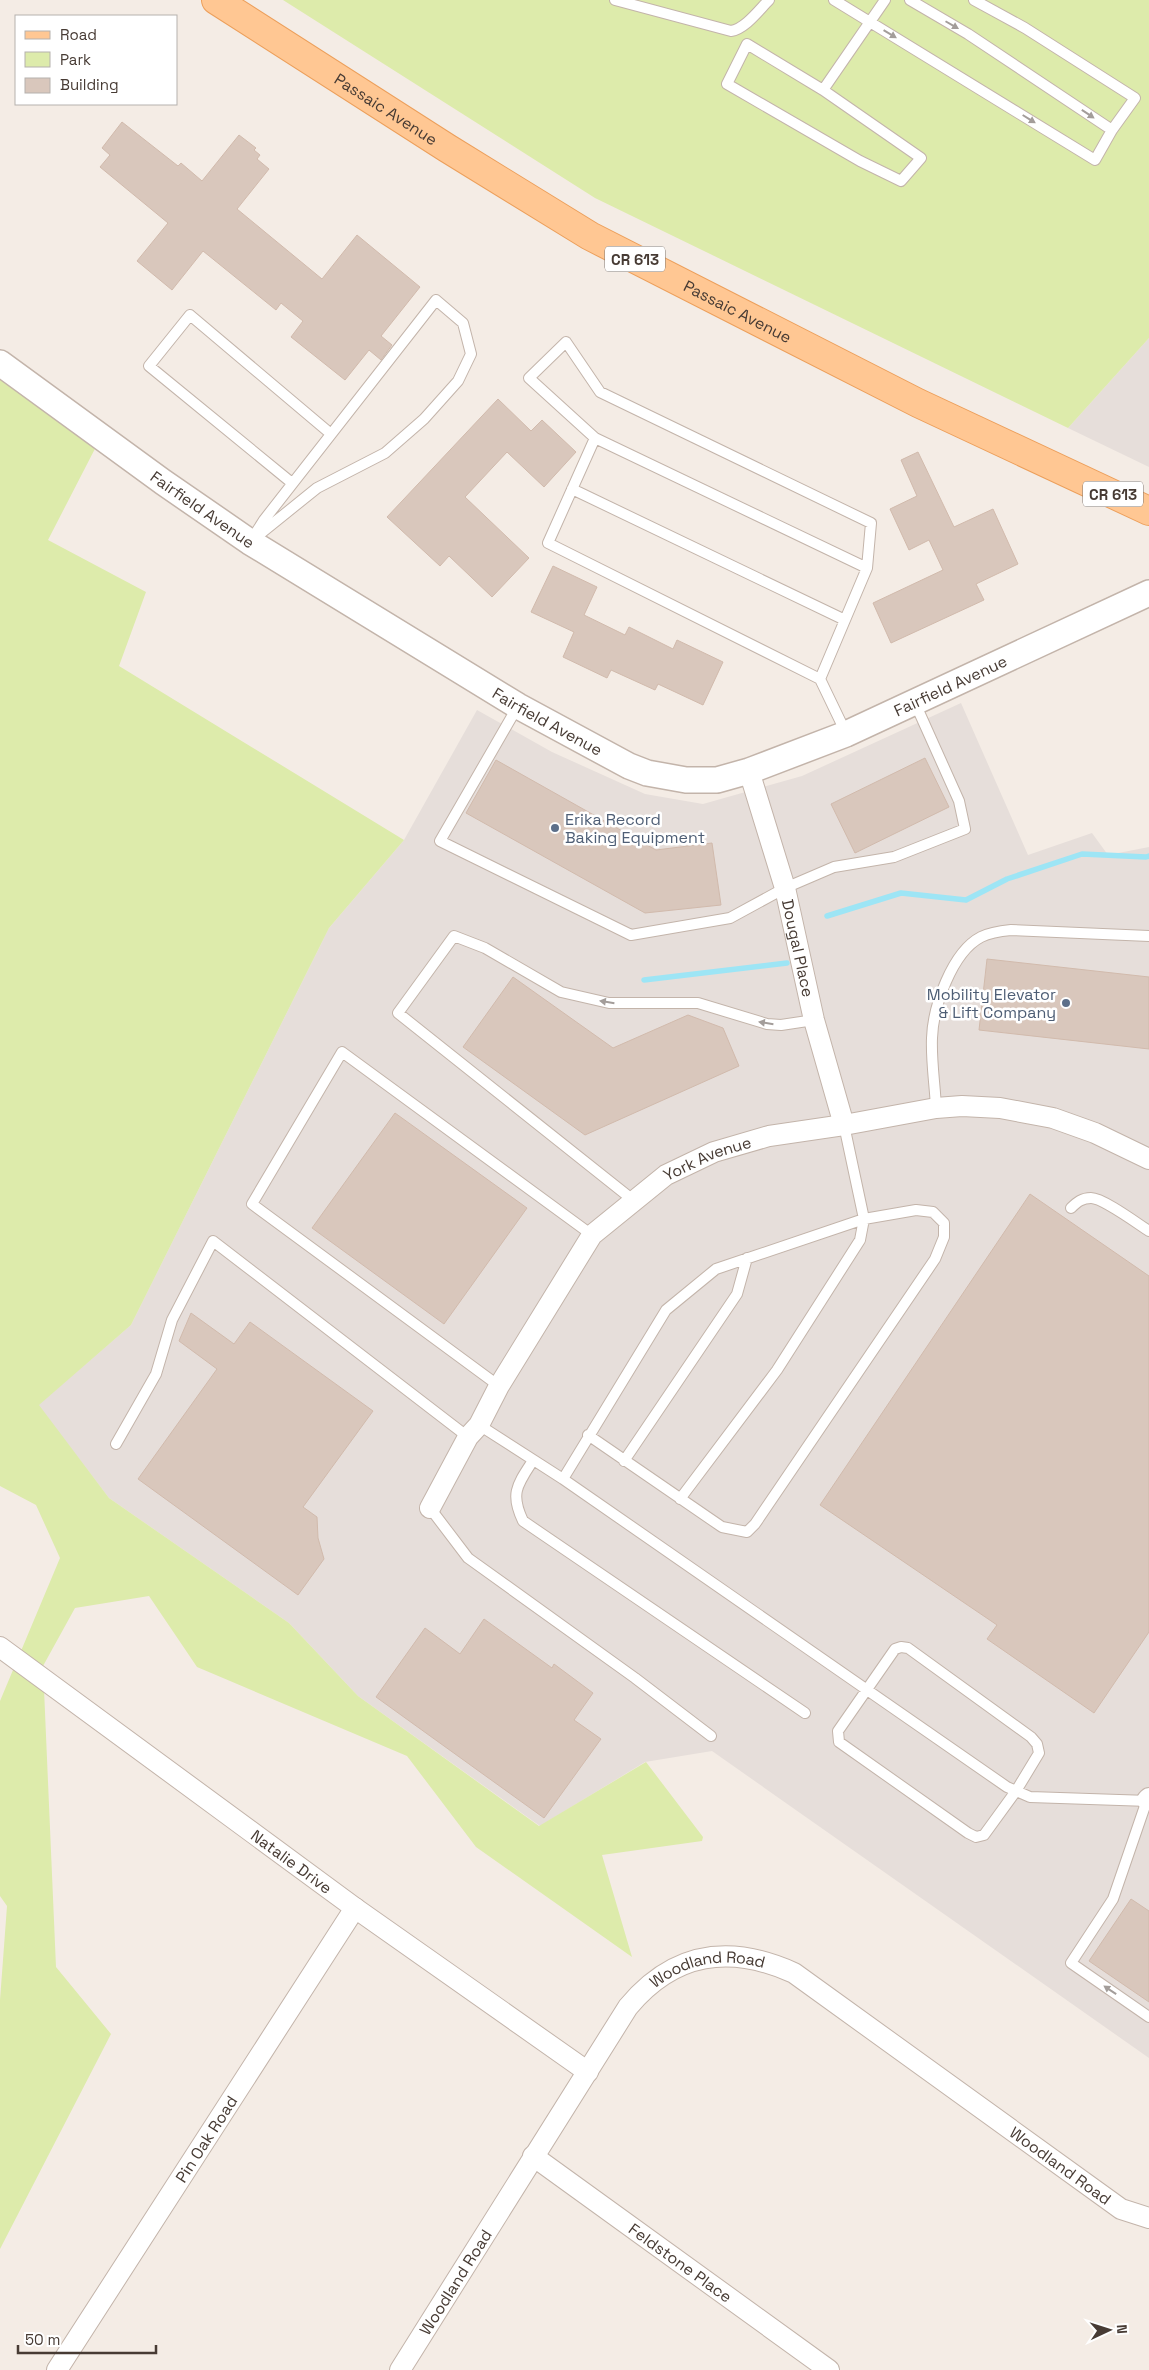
<svg xmlns="http://www.w3.org/2000/svg" width="1149" height="2370" viewBox="0 0 1149 2370" font-family="'Space Grotesk',sans-serif">
<style>
.industrial{fill:#e6deda}
.green{fill:#ddebab}
.lines{fill:none;stroke-linecap:round;stroke-linejoin:round}
.stream{stroke:#9de5f5;stroke-width:5.5}
.building{fill:#d9c7bc;stroke:#d1baac}
.service-casing{stroke:#c3b4aa;stroke-width:12}
.minor-casing{stroke:#c3b4aa;stroke-width:22}
.tertiary-casing{stroke:#c3b4aa;stroke-width:28}
.primary-casing{stroke:#ec9f5b;stroke-width:30}
.service{stroke:#fff;stroke-width:10}
.minor{stroke:#fff;stroke-width:20}
.tertiary{stroke:#fff;stroke-width:25}
.primary{stroke:#ffc793;stroke-width:28}
.oneway{fill:#a39d9a}
.service-dot{fill:#5c6f8a;stroke:#fff;stroke-width:2}
.labels{text-anchor:middle;dominant-baseline:central;stroke-width:5;stroke-linejoin:round;paint-order:stroke}
.shield{fill:#fff;stroke:#7e7671;stroke-width:1}
.shield-label{font-size:15px;font-weight:bold;fill:#473b34}
.street-label{font-size:16px;fill:#473b34;stroke:#fff}
.service-label{font-size:16px;fill:#4e5e75;stroke:#fff;text-anchor:start}
</style>
<rect width="100%" height="100%" fill="#f4ece5"/>
<path class="industrial" d="M1149,338v129l-81,-39z
M961,703l67,152 64,-22 16,22 41,-8v1211l-437,-307 -67,11 -105,64 -182,-130 -69,-73 -180,-125 -71,-93 93,-80 198,-397 75,-88 73,-130 75,42 93,42 58,10 99,-28z"/>
<path class="green" d="M283,0h866v338l-81,90 -473,-230z
M0,364l100,75 -52,101 98,52 -27,74 285,174 -75,88 -198,397 -92,80 70,93 180,125 69,73 181,130 107,-64 57,75 -1,4 -100,14 30,102 -156,-110 -69,-91 -210,-89 -48,-71 -74,12 -32,58 13,301 55,67 -111,215v-249l7,-94 -7,-10v-195l60,-143 -24,-53 -36,-19z"/>
<g class="lines">
<path class="stream" d="M827,916l74,-23 65,7 41,-21 75,-25 64,3 3,-1
M644,980l143,-17"/>
</g>
<path class="building" d="M122,122l56,44 3,-3 21,18 37,-46 17,13 -2,2 6,5 -3,4 12,10 -32,40 85,70 35,-44 63,52 -39,49 11,9 -11,15 -12,-10 -24,30 -54,-43 12,-16 -22,-18 -5,7 -73,-59 -31,39 -35,-29 31,-38 -68,-56 10,-12 -8,-7z
M498,399l33,32 11,-11 34,32 -32,35 -37,-35 -42,45 64,61 -37,39 -43,-41 -9,10 -53,-49z
M918,452l36,75 39,-18 25,55 -42,20 8,16 -93,43 -18,-40 70,-33 -14,-30 -20,10 -19,-41 27,-13 -16,-36z
M553,566l44,21 -13,28 41,20 4,-8 44,22 4,-9 46,22 -20,43 -45,-21 -3,6 -44,-20 -4,8 -44,-21 11,-25 -43,-20z
M925,758l24,49 -94,46 -24,-49z
M496,760l160,90 56,-7 9,62 -76,8 -179,-100z
M987,959l162,18v72l-170,-19z
M513,977l100,71 75,-33 35,13 16,38 -154,69 -122,-88z
M395,1113l132,95 -83,116 -132,-96z
M1030,1194l119,82v356l-55,81 -107,-74 10,-14 -177,-120z
M191,1313l43,31 16,-22 123,89 -70,96 14,10 1,21 6,21 -26,36 -160,-116 79,-110 -38,-28z
M484,1619l68,49 2,-4 39,29 -19,27 27,19 -57,79 -168,-121 49,-69 35,26z
M1131,1899l18,12v91l-60,-41z"/>
<g class="lines">
<defs>
<path id="service" d="M615,0l116,31c14,-2 28,-21 38,-31
M834,0l261,160 17,-30 23,-32 -110,-70 -51,-28
M910,0l58,34 144,96
M747,44l76,46 98,68 -20,23 -41,-20 -133,-77z
M823,90l62,-90
M436,300l27,23 8,31 -13,27 -34,38 -39,34 -68,35 -67,54 14,-22z
M595,438l272,130
M292,483l-143,-117 41,-51 141,119
M572,489l273,131
M820,679l-272,-136 47,-105 -66,-60 37,-36 34,50 271,131 -4,45 -47,111 26,54
M518,706l-78,135 191,94 99,-17 55,-30 49,-21 60,-10 71,-28 -6,-28 -44,-98
M936,1108c-1,-23 -5,-47 -4,-70 1,-31 20,-86 49,-101 10,-5 20,-6 30,-7l138,6
M633,1200l-235,-187 56,-77 31,12 76,44 48,11h89l69,21 14,1 33,-5
M1071,1208c6,-6 11,-10 20,-10 12,0 47,26 58,33
M499,1386l-247,-182 90,-152 250,183
M479,1425l84,54 444,308 23,10 119,4
M116,1444l40,-70 16,-54 41,-79 255,196
M624,1461l113,-167 10,-36
M532,1462c-15,23 -22,32 -9,59l282,192
M563,1479l103,-169 50,-41 148,-50 52,-9 17,2 11,11v14l-9,22 -180,265 -8,8 -25,-5 -134,-92
M680,1499l97,-129 83,-130 4,-21 -20,-94
M430,1508l38,50 167,120 76,58
M901,1647l7,1 123,89 6,7 2,9 -23,38 -32,44 -8,2 -8,-4 -129,-91 -1,-11 57,-82z
M1147,1800l-34,99 -42,64 78,54"/>
<g id="minor">
<path id="s1" d="M749,771l36,117 29,132 30,105"/>
<path id="s2" d="M430,1508l38,-71 11,-12 20,-39 93,-151 74,-60 48,-23 55,-16 75,-11 92,-17 26,-2 38,2 53,10 42,15 54,26"/>
<path id="s3" d="M0,1647l355,261 233,164"/>
<path d="M1147,1800l2,-2"/>
<path id="s4" d="M533,2156l296,214"/>
<path id="s5" d="M57,2370l298,-462"/>
<path id="s6" d="M400,2370l228,-363c46,-55 102,-63 166,-34l327,236 28,9"/>
</g>
<g id="tertiary">
<path id="s7" d="M0,363l163,119 87,60 268,164 111,60 18,7 39,7h31l32,-9 97,-37 303,-141"/>
</g>
<g id="primary">
<path id="s8" d="M216,0l231,148 143,88 328,167 231,108"/>
</g>
</defs>
<use href="#service" class="service-casing"/>
<use href="#minor" class="minor-casing"/>
<use href="#tertiary" class="tertiary-casing"/>
<use href="#primary" class="primary-casing"/>
<use href="#service" class="service"/>
<use href="#minor" class="minor"/>
<use href="#tertiary" class="tertiary"/>
<use href="#primary" class="primary"/>
</g>
<defs><path id="oneway-solid" d="M-6-.8H1V-3.2L6.5 0L1 3.2V.8H-6Z" transform="scale(1.25)"/></defs>
<g class="oneway">
<use href="#oneway-solid" transform="translate(952 25) rotate(30)"/>
<use href="#oneway-solid" transform="translate(890 34) rotate(31)"/>
<use href="#oneway-solid" transform="translate(1088 114) rotate(34)"/>
<use href="#oneway-solid" transform="translate(1029 119) rotate(32)"/>
<use href="#oneway-solid" transform="translate(607 1002) rotate(-171)"/>
<use href="#oneway-solid" transform="translate(766 1023) rotate(-171)"/>
<use href="#oneway-solid" transform="translate(1110 1990) rotate(-146)"/>
</g>
<g class="service-dot">
<circle cx="555" cy="828" r="5"/>
<circle cx="1066" cy="1003" r="5"/>
</g>
<g class="labels">
<g class="shield">
<rect x="605" y="246.5" width="60" height="25" rx="4"/>
<rect x="1083" y="481.5" width="60" height="25" rx="4"/>
</g>
<g class="shield-label">
<text x="635" y="259">CR 613</text>
<text x="1113" y="494">CR 613</text>
</g>
<g class="street-label">
<text stroke="none"><textPath href="#s8" startOffset="202">Passaic Avenue</textPath></text>
<text stroke="none"><textPath href="#s8" startOffset="608">Passaic Avenue</textPath></text>
<text stroke="none"><textPath href="#s7" startOffset="250">Fairfield Avenue</textPath></text>
<text stroke="none"><textPath href="#s7" startOffset="1090">Fairfield Avenue</textPath></text>
<text stroke="none"><textPath href="#s7" startOffset="655">Fairfield Avenue</textPath></text>
<text stroke="none"><textPath href="#s1" startOffset="184">Dougal Place</textPath></text>
<text stroke="none"><textPath href="#s2" startOffset="458">York Avenue</textPath></text>
<text stroke="none"><textPath href="#s3" startOffset="362">Natalie Drive</textPath></text>
<text stroke="none"><textPath href="#s6" startOffset="522">Woodland Road</textPath></text>
<text stroke="none"><textPath href="#s5" startOffset="275">Pin Oak Road</textPath></text>
<text stroke="none"><textPath href="#s6" startOffset="942">Woodland Road</textPath></text>
<text stroke="none"><textPath href="#s4" startOffset="182">Feldstone Place</textPath></text>
<text stroke="none"><textPath href="#s6" startOffset="104">Woodland Road</textPath></text>
</g>
<g class="service-label">
<text x="565" y="819">Erika Record<tspan x="565" dy="18">Baking Equipment</tspan></text>
<text x="1056" y="994" text-anchor="end">Mobility Elevator<tspan x="1056" dy="18">&amp; Lift Company</tspan></text>
</g>
</g>
<rect x="15" y="15" width="162" height="90" fill="#ffffff" stroke="#b5b1ae"/>
<rect x="25" y="31" width="25" height="8" fill="#ffc793" stroke="#b5b1ae"/>
<text x="60" y="40" font-size="15" fill="#473b34">Road</text>
<rect x="25" y="52" width="25" height="15" fill="#ddebab" stroke="#b5b1ae"/>
<text x="60" y="65" font-size="15" fill="#473b34">Park</text>
<rect x="25" y="78" width="25" height="15" fill="#d9c7bc" stroke="#b5b1ae"/>
<text x="60" y="90" font-size="15" fill="#473b34">Building</text>
<g transform="translate(1109 2330) rotate(86)" stroke="#ffffff" stroke-width="4" paint-order="stroke">
<path d="M0-4L9 19L0 12L-9 19Z" fill="#473b34"/>
<text y="-8" font-size="14" font-weight="bold" text-anchor="middle" fill="#473b34">N</text>
</g>
<path d="M18 2345v8h138v-8" fill="none" stroke="#473b34" stroke-width="2.5"/>
<text x="25" y="2345" font-size="15" fill="#473b34" stroke="#ffffff" stroke-width="4" paint-order="stroke">50 m</text>
</svg>
